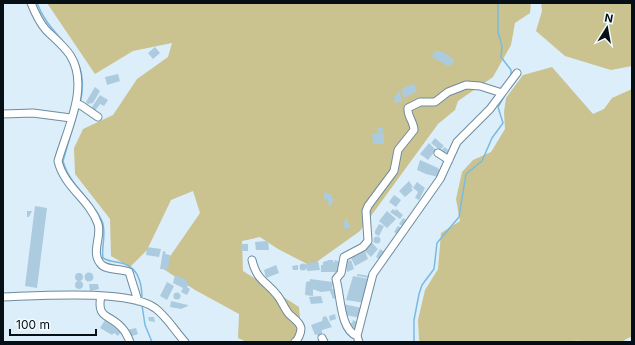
<svg xmlns="http://www.w3.org/2000/svg" width="635" height="345" viewBox="0 0 635 345" font-family="Inter,sans-serif">
<style>
.green{fill:#cac390}
.lines{fill:none;stroke-linecap:round;stroke-linejoin:round}
.stream{stroke:#79bae1;stroke-width:1.5}
.building{fill:#accbde}
.minor-casing{stroke:#6e8b9d;stroke-width:9}
.minor{stroke:#fff;stroke-width:7}
</style>
<rect width="100%" height="100%" fill="#dceefa"/>
<path class="green" d="M47,3h484l-1,10 -15,10 -4,22 -18,32 -35,24 -3,9 -17,14 -78,107 -49,35 -33,-17 -18,-12 -18,4 1,30 56,36 2,23 -7,12h-47l-9,-4 1,-24 -44,-24 -33,-22 38,-55 -7,-22 -22,9 -24,50 -17,17 -19,-11 -1,-37 -35,-45 -1,-26 9,-19 30,-14 24,-36 31,-22 4,-14 -39,8 -38,23z
M541,3h91v63l-21,4 -46,-14 -29,-25 6,-20z
M552,67l41,47 11,-5 8,-11 20,-9v248c-5,0 -7,4 -11,5 -16,3 -39,-4 -54,0h-146l-2,-2 -1,-20 7,-30 13,-21 3,-36 19,-12 -4,-22 6,-27 11,-12 18,-8 14,-23 -1,-17 2,-14 17,-23z"/>
<g class="lines">
<path class="stream" d="M37,3c14,39 56,48 43,100
M498,3v29l4,14 -1,11 10,13v5
M79,106l-16,55c6,24 29,38 39,60 5,11 -1,26 1,37 8,5 16,3 24,7 13,6 15,22 15,34
M142,305l3,20 7,17
M414,342v-22l5,-26 3,-9 12,-16 3,-26 22,-26 7,-43 16,-13 10,-23 11,-15 -5,-16 7,-12"/>
</g>
<path class="building" d="M155,47l5,6 -7,6 -5,-6z
M435,51h6l11,7 2,2 -3,6 -2,-2 -1,2 -16,-9z
M118,74l2,7 -13,4 -2,-8z
M414,84l3,7 -13,7 -3,-9z
M95,87l5,4 -7,12 -5,1 -2,-2z
M397,92h3l2,10 -7,1 -1,-7 3,-1z
M100,95l8,5 -4,6 -4,-2 -6,8 -4,-2z
M377 130a3 3 0 1 1 6 0a3 3 0 1 1-6 0Z
M384,133v9l-1,2h-10l-1,-10z
M435,138l9,8 -4,4 -9,-7z
M429,143l7,7 -8,10 -8,-6z
M445,147l4,4 -4,5 -5,-5z
M420,160l18,8 2,3 -2,6 -12,-3 -9,-4z
M409,181l4,6 -2,1 2,2 -8,7 -6,-6z
M417,182l8,6 -6,12 -4,-2 3,-6 -5,-4z
M325,192l7,3 -1,3 3,1 -4,7 -2,-1 1,-4 -6,-3z
M394,195l7,5 -5,7 -7,-5z
M35,206l12,2 -10,80 -12,-2z
M393,209l2,2 1,-2 7,6 -3,4 -10,-7z
M27,211h5l-3,6h-2z
M387,211l9,8 -9,9 -8,-7z
M403,218l5,3 -4,6 -5,-3z
M345,219h3v4h2v5l-2,1 -5,-1z
M379,224l5,2 -5,10 -4,-2v-3z
M398,226l4,2 -5,6 -3,-2z
M373.5 240a3.5 3.5 0 1 1 7 0a3.5 3.5 0 1 1-7 0Z
M268,241l1,9h-13l-1,-8z
M372,243l6,6 -7,8 -6,-6z
M241,244h7v7h-7z
M147,247l14,2 -2,8 -13,-2z
M380,249l5,3 -4,8 -5,-3z
M163,251l3,1 -1,2 5,1 -2,15 -8,-1z
M365,251l3,8 -13,7 -4,-8z
M329,260h4l1,3 1,-3 5,2v8l-4,5v-3h-15v-7h2v-3z
M351,260l3,9 -7,3 -2,-10z
M318,261l2,9 -13,1 -1,-7z
M299.5 267a3.5 3.5 0 1 1 7 0a3.5 3.5 0 1 1-7 0Z
M276,265l3,8 -13,5 -2,-8z
M298,265v5h-5l-1,-4z
M84.5 277a4.5 4.5 0 1 1 9 0a4.5 4.5 0 1 1-9 0Z
M75 277a4 4 0 1 1 8 0a4 4 0 1 1-8 0Z
M357,274l13,2v2l-13,-2z
M175,275l12,5 -1,2 3,2 -2,3 3,2 -3,6 -6,-3 2,-4 -10,-5z
M353,276l16,3 -4,24 -19,-3z
M310,279l23,3 -1,7 3,-1 3,9 -5,2 -3,-8 -9,1 -12,-4 4,1v7l-8,-1 1,-13 4,-1z
M75 285a4 4 0 1 1 8 0a4 4 0 1 1-8 0Z
M167,282l7,4 -7,14 -7,-4z
M89,284h9l1,5 -9,2z
M173.5 296a3.5 3.5 0 1 1 7 0a3.5 3.5 0 1 1-7 0Z
M321,296l2,7 -12,1 -2,-7z
M171,301l17,4v1l-7,3 -11,-2z
M343,304l19,4 -1,10 -16,-3z
M335,314l1,5 -6,2 -1,-5z
M326,316l6,11 -10,3v5l-4,2 -1,-3 -2,1 -4,-10 11,-4 1,-4z
M148,317h6l1,5 -6,-1z
M105,320l17,10 -4,6 -4,-3 -2,2 -12,-7z
M353,320l6,3 -3,9 -6,-2 -1,-7h3z
M136,328l2,6 -9,3 -2,-7z"/>
<g class="lines">
<defs>
<path id="minor" d="M31,3c4,10 8,19 15,27 8,8 17,15 24,25 20,31 -3,74 -12,106 6,26 32,39 40,63 4,12 -7,28 2,39 5,8 20,5 29,9l9,29
M76,103l6,3 16,11
M3,114l30,-1 38,5
M438,153l11,7
M252,260c5,21 14,21 25,35 5,6 7,13 12,19 4,4 11,8 12,14 0,5 -3,12 -6,14
M101,296c-5,23 9,18 21,32 4,4 6,9 8,14
M3,297c34,-1 125,-8 152,11 12,9 20,23 30,34
M357,336c-17,-6 -16,-40 -21,-57l5,-6 3,-16 19,-10 5,-6 -2,-30 2,-5 26,-35 4,-21 16,-20c0,-8 -7,-14 -6,-22l12,-6h15l13,-10 18,-7 14,1 22,7
M322,338l2,4
M359,342l-2,-6 16,-62 67,-95 17,-37 33,-33 27,-36"/>
</defs>
<use href="#minor" class="minor-casing"/>
<use href="#minor" class="minor"/>
</g>
<rect width="635" height="345" fill="none" stroke="#050f15" stroke-width="8"/>
<g transform="translate(607 28) rotate(11)" stroke="#f3fafe" stroke-width="3" paint-order="stroke">
<path d="M0-3L7 15L0 10L-7 15Z" fill="#050f15"/>
<text y="-6" font-size="11" font-weight="bold" text-anchor="middle" fill="#050f15">N</text>
</g>
<path d="M10 329v6h86v-6" fill="none" stroke="#050f15" stroke-width="2"/>
<text x="16" y="329" font-size="12" fill="#050f15" stroke="#f3fafe" stroke-width="3" paint-order="stroke">100 m</text>
</svg>
